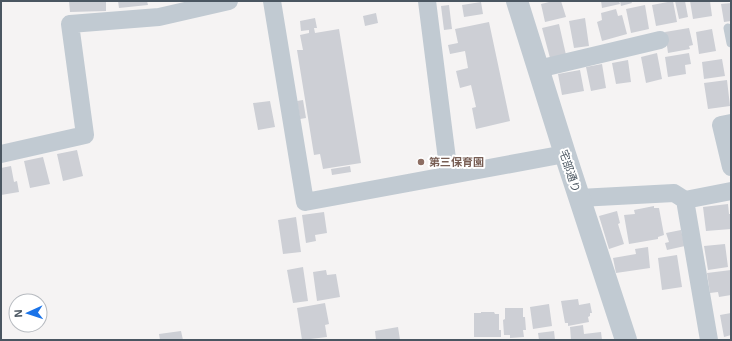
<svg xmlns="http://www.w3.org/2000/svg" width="732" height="341" viewBox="0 0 732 341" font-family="Helvetica,'Noto Sans JP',sans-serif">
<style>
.building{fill:#cdcfd5}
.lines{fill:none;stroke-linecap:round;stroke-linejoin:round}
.service{stroke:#c1cad2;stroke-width:9}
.minor{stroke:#c1cad2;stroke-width:18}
.tertiary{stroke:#c1cad2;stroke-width:22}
.education-dot{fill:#8d6e63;stroke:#fff;stroke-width:1.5}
.labels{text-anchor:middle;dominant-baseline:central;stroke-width:4;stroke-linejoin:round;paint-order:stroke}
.education-label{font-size:11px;font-weight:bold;fill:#785e54;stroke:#fff;text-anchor:start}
.street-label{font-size:11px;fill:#4a5661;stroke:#fff}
</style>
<rect width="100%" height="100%" fill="#f5f3f3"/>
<path class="building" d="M69,1h37v10l-36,1z
M118,1h29l1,4 -29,3z
M553,1h8l5,16 -21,5 -4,-18z
M601,1h18l1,3 -18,4z
M620,1h11l1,2 -11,3z
M673,1l4,21 -21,4 -4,-21z
M675,1h10l3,16 -9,2z
M690,1h20l2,15 -19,3z
M481,2l2,12 -19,3 -2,-12z
M731,3v18l-7,1 -3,-18z
M449,5l3,24 -8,1 -3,-24z
M645,5l4,24 -18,4 -5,-24z
M616,9l2,7 4,-1 5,19 -25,7 -5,-19 5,-2 -1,-7z
M376,13l2,10 -13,3 -2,-10z
M315,18l2,10h-3l1,5 24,-4 22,134 -38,6 -3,-15 -6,1 -17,-105h6l-3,-15 9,-2v-3l-8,1 -1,-10z
M585,18l4,28 -15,2 -5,-27z
M489,22l21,99 -34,8 -4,-21 4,-1 -5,-22 -11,3 -4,-17 12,-3 -3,-17 -15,3 -2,-9 10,-2 -3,-14z
M559,24l7,31 -16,3 -8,-30z
M689,28l4,17 -4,1 1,3 -22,4 -3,-21z
M712,29l4,22 -17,3 -3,-22z
M657,53l5,26 -16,4 -5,-26z
M689,53l2,11 -6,1 1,9 -18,3 -3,-20z
M722,59l3,17 -21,3 -2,-17z
M628,60l3,22 -15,2 -4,-21z
M602,64l4,24 -15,3 -5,-24z
M580,70l4,21 -22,4 -4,-21z
M727,80l3,26 -22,3 -4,-26z
M303,100l3,18 -6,1 -3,-18z
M270,101l5,26 -17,3 -5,-27z
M77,150l6,26 -20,5 -6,-27z
M43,157l7,27 -20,4 -6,-27z
M11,166l3,16 3,-1 2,11 -18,3v-27z
M350,166l1,6 -19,3 -1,-6z
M728,204l1,10h2v15l-25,2 -3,-24z
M654,206v2h5l5,27 -6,2v2l-29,5 -5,-29 11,-1 -1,-4z
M617,211l3,12 -2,1 6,20 -15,5 -10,-33z
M324,212l3,21 -12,2 1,6 -10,2 -4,-28z
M296,217l5,35 -18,2 -5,-34z
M681,230l4,16 -18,4 -2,-7 4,-1 -3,-9z
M725,244l3,23 -20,3 -4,-24z
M648,247l2,21 -34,5 -3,-15 23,-4 -1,-5z
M677,255l5,32 -20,3 -4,-32z
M303,267l5,34 -15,2 -6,-33z
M326,270l1,5 9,-1 4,23 -23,4 -4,-29z
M731,270v25l-12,2 -1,-5 -8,1 -3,-20z
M578,299l1,6 11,-2 2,10h-2v3l-2,1 1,5 -21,4v-3h-3l-4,-22z
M325,303l4,21 -4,1 2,12 -25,3 -5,-32z
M549,304l3,22 -19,3 -3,-22z
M505,308h18v9h2l1,13h-3l1,7 -14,1v-3h-6l-1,-15 2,-1z
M481,312h13l1,2h4v16h2v7h-27v-24h7z
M731,313v22l-7,2 -4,-22z
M583,325l1,9 17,-2 1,8h-31l-1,-13z
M398,327l2,13h-24l-1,-9z
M181,331l2,9h-23l-1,-6z
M554,331l1,9h-16l-1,-7z"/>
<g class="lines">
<path class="service" d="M728,28l3,15"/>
<path class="minor" d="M272,1l33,201 260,-48
M427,1l22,174
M538,69l122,-29
M731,123l-10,2 10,42
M1,154l84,-19 -15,-111 89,-7 70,-16
M579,198l95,-5 11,7 46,-9
M685,200l24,140"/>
<path class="tertiary" d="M517,1l48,153 61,186"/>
</g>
<circle class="education-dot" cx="421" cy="162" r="4"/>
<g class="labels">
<g class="education-label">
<text x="429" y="162">第三保育園</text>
</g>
<g class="street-label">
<text transform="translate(570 171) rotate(72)">宅部通り</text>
</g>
</g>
<rect width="732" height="341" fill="none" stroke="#4a5661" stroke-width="4"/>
<g transform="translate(28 313) rotate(267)"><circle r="19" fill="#ffffff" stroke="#b7bbc0"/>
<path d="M0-3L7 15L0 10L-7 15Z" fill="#1a73e8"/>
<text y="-6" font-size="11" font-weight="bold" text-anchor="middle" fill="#4a5661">N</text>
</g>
</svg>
